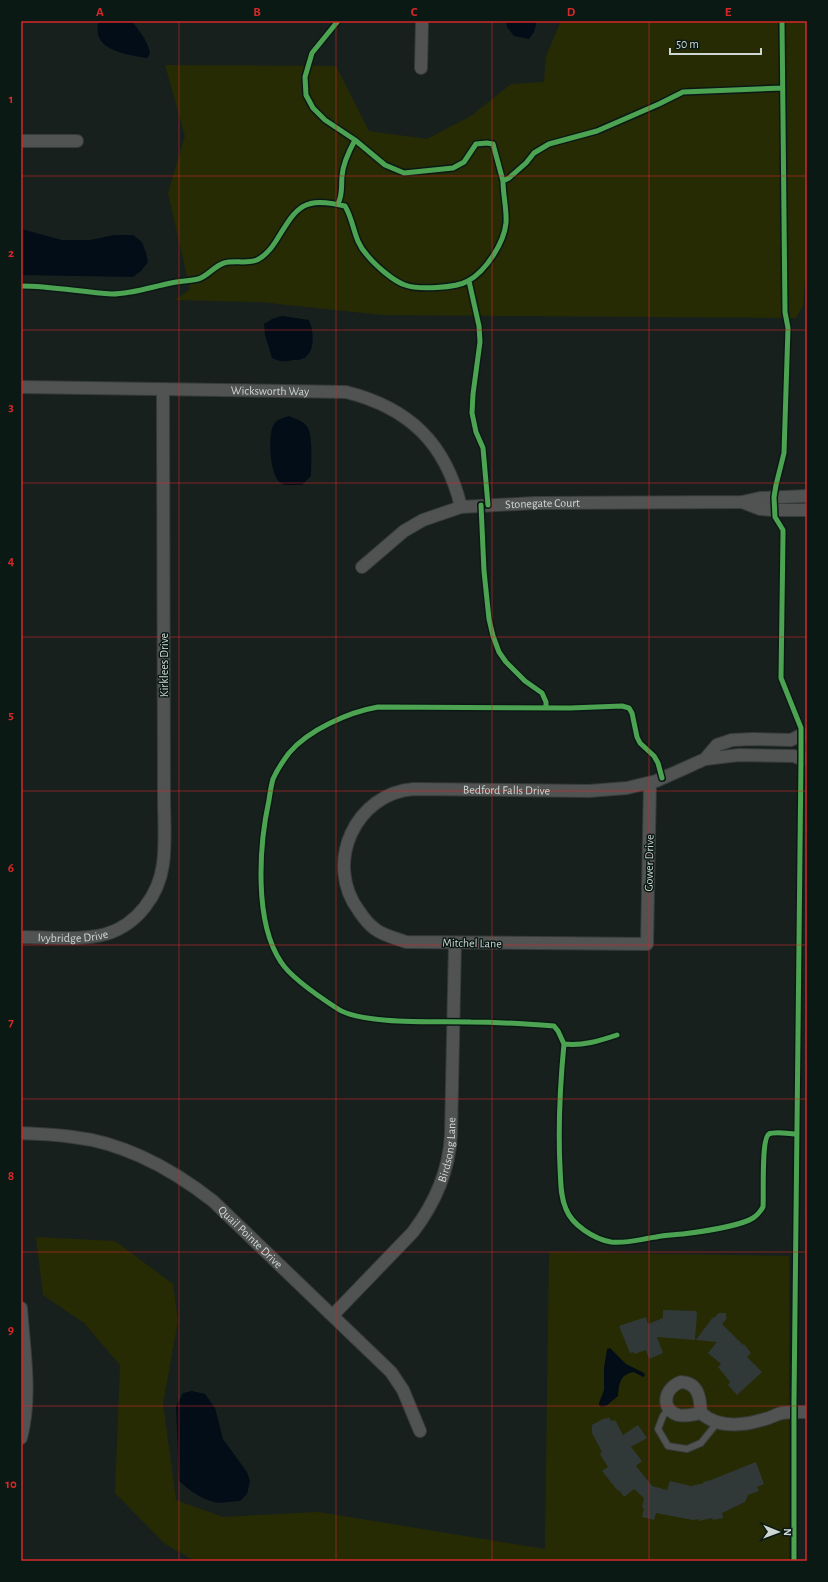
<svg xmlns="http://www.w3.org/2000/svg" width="828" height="1582" viewBox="0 0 828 1582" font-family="'Alegreya Sans',sans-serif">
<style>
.green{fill:#262b04}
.water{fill:#020d18}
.building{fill:#303938}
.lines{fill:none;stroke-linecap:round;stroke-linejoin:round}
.lane-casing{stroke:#363c3a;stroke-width:8}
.street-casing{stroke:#363c3a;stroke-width:14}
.lane{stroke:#515352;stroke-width:6}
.street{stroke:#515352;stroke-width:12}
.cycleway-casing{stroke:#0b1915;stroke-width:8}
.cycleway{stroke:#4ca352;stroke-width:5}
.grid{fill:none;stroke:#d62828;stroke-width:1;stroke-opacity:0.55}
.labels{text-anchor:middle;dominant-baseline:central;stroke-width:3;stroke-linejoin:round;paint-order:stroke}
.street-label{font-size:12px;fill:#cdd6d3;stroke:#0b1915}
.neatline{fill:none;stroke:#d62828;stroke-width:1.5}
.grid-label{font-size:13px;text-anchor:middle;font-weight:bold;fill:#d62828}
</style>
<rect width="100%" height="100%" fill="#18201e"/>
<path class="green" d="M561,21h246v234l-4,51 -7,12 -414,-3 -122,-13 -85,-2 15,-11 -22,-96 17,-57 -20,-71 171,1 33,65 58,8 44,-23 40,-32 33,-2 2,-26z
M36,1237l79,4 58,43 5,37 -15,82 13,97 47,17 95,-5 227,37 4,-297 240,4v305h-594l-30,-17 -50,-51 5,-128 -36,-42 -41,-28z"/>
<path class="water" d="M98,21h34c7,10 17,21 18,33l-3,4c-14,-2 -47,-7 -49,-24 -1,-4 0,-9 0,-13z
M506,21h31l-3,11 -5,7 -15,-3 -7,-9z
M21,229l41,11h28l24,-5h19l9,7 4,11 2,9 -7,9 -8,6 -112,-2z
M282,316l27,4c5,11 7,34 -7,39 -2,1 -6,1 -9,1 -9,2 -13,2 -21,-2l-7,-23 -1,-11 8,-5z
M289,416c7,3 15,5 19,12 5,10 3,35 3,48l-9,9h-18c-2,-1 -6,-4 -7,-6 -7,-11 -9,-41 -4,-53 3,-7 10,-8 16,-10z
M610,1348l16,16 18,9 1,3 -2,1 -9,-5c-14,2 -15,12 -16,24l-12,10 -5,1 -2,-2v-2l5,-13v-22l3,-19z
M192,1391l13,3 10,14 8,31 24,33 3,9 -3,13 -7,7c-8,0 -18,3 -26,1 -13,-3 -25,-12 -35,-21l-3,-75 7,-13z"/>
<path class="building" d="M663,1310l33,1 1,2 -2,27 -38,-3 6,16 -14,6 -3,-9 -12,4v-2l-4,1 -11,-27 27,-9 2,7 15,-6z
M719,1313h7v4l1,1 -5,6 21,21 1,-1 7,9 -4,4 15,15 -25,23 -9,-10 2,-3 -12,-15 3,-3 -13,-11 9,-11 -21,-2 17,-23 1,1z
M609,1417l2,4 4,-1 8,15 15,-10 9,13 -16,9 11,14 -6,5 16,20 15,4 3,-9 21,5 13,-3 -1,-1 8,-2 45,-18 8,22 -7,3 2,4 -11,4 -3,7 -23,11 1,5 -10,2 -1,-2 -13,3v-2l-6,1 -37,-7 -2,7 -12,-3 2,-8 -2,-1 2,-10 -10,-9 -10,8 -5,-7 -1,1 -16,-20 6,-4 -8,-13 2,-2 -10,-19v-8l13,-7 1,1z"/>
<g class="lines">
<defs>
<path id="lane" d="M669,1408l-6,8 -5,13 10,17 19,3 14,-6 16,-20"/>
<g id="street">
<path d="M421,68l1,-47"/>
<path d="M21,141h56"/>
<path id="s1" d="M21,387l325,5c64,16 100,52 115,115"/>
<path d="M742,502l18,7 14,1h33"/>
<path id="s2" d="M362,567l42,-36 19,-11 38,-13 74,-4 207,-1 18,-4 47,-2"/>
<path d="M705,759l34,-4 55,1 7,3h6"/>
<path id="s3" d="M650,783l-3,161 -241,-2c-10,-4 -22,-6 -31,-13 -7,-5 -12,-12 -16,-18 -36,-48 -3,-118 55,-122l175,2 38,-3 29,-7 27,-12 22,-10 12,-14 15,-5 21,-1 38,1 10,-5 6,1"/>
<path id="s4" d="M21,937c27,0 59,4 85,-3 31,-9 53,-39 57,-70 3,-21 1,-45 1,-67l-1,-407"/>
<path id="s5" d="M21,1133c17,1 35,1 52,4 53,6 99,32 140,64l178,171 12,18 17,41"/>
<path d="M21,1308c3,43 11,88 0,130"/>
<path id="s6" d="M333,1315l80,-83c22,-29 36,-61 38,-97l4,-192"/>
<path d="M681,1382c18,1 19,16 20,31 -7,1 -16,4 -23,2 -18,-6 -14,-27 3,-33z"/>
<path d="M701,1413c18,16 42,13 64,6 6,-1 11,-5 17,-6 8,-1 17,-1 25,-1"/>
</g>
</defs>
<use href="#lane" class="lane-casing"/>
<use href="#street" class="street-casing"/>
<use href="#lane" class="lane"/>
<use href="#street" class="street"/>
<defs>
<path id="cycleway" d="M338,21l-26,32 -7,24 1,18 7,13 12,12 30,20 30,25 19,8 49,-5 11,-6 12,-18 11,-1 6,1 10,37
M782,21l3,291 3,16 -4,125 -8,32 -2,12 1,20 8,13v5l-2,143 20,50v31l-7,643v159
M338,204c5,-10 3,-18 4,-28 1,-13 7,-25 13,-36
M469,281l10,45 1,16 -7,52 -1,19 4,19 7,16 5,57
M21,286c30,0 60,6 91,8 20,0 39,-7 59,-11 9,-2 19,-2 27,-4 9,-2 16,-13 26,-16 10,-3 23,1 33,-3 8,-4 14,-11 19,-19 21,-34 26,-45 69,-35 10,17 8,34 22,49 8,10 26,26 38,30 13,5 51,3 63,-4 18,-10 36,-38 38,-58 1,-13 -3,-28 -3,-42l6,-3 17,-15 8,-10 15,-9 48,-13 62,-27 24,-12 100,-4
M481,505l3,66 5,48 4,17 6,16 7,10 19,19 17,12 4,9v6
M617,1035c-18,6 -34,11 -53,9l-6,-13 -4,-5c-27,-2 -55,-4 -83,-4 -32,-1 -108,3 -133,-13 -17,-11 -47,-31 -57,-47 -27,-40 -22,-116 -12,-162 1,-7 2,-14 4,-21 4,-9 10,-18 16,-26 19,-23 60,-41 89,-46l192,1 52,-2 7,2 3,5 5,24 3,6 14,13 4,7 4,15
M564,1044c-4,41 -6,82 -4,124 1,13 0,28 6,41 6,16 28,30 45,33 15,2 30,-3 45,-5 8,-2 18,-2 27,-3 16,-2 57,-8 70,-16 5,-3 7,-6 10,-11 1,-11 -2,-69 6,-73 5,-3 22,0 28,0"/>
</defs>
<use href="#cycleway" class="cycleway-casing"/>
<use href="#cycleway" class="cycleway"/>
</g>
<path class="grid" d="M179,21v1540M336,21v1540M492,21v1540M649,21v1540M21,176h786M21,330h786M21,483h786M21,637h786M21,791h786M21,945h786M21,1099h786M21,1252h786M21,1406h786"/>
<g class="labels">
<g class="street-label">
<text stroke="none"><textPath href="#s1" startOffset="249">Wicksworth Way</textPath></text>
<text stroke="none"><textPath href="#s2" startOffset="199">Stonegate Court</textPath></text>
<text transform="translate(164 665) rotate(-90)">Kirklees Drive</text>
<text stroke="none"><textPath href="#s3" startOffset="715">Bedford Falls Drive</textPath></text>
<text transform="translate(649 863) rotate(-89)">Gower Drive</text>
<text stroke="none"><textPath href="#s4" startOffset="52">Ivybridge Drive</textPath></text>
<text transform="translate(472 943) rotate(1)">Mitchel Lane</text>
<text stroke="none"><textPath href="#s6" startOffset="206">Birdsong Lane</textPath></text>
<text stroke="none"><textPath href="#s5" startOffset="260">Quail Pointe Drive</textPath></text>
</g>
</g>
<rect width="828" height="1582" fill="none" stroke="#0b1915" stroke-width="44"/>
<g transform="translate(778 1532) rotate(91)" stroke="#0b1915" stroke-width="3" paint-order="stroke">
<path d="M0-3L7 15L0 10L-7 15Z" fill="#cdd6d3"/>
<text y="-6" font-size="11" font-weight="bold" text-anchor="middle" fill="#cdd6d3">N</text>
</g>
<path d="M670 48v6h91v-6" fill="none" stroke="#cdd6d3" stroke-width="2"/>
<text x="676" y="48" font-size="12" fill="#cdd6d3" stroke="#0b1915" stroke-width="3" paint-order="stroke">50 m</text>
<rect x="22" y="22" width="784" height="1538" class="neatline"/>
<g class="grid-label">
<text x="100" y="16">A</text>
<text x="257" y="16">B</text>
<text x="414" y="16">C</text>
<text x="571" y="16">D</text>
<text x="728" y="16">E</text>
<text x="11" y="103">1</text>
<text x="11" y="257">2</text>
<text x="11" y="411">3</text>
<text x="11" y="565">4</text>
<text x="11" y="719">5</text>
<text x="11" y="872">6</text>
<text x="11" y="1026">7</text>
<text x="11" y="1180">8</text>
<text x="11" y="1334">9</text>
<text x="11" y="1488">10</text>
</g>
</svg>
